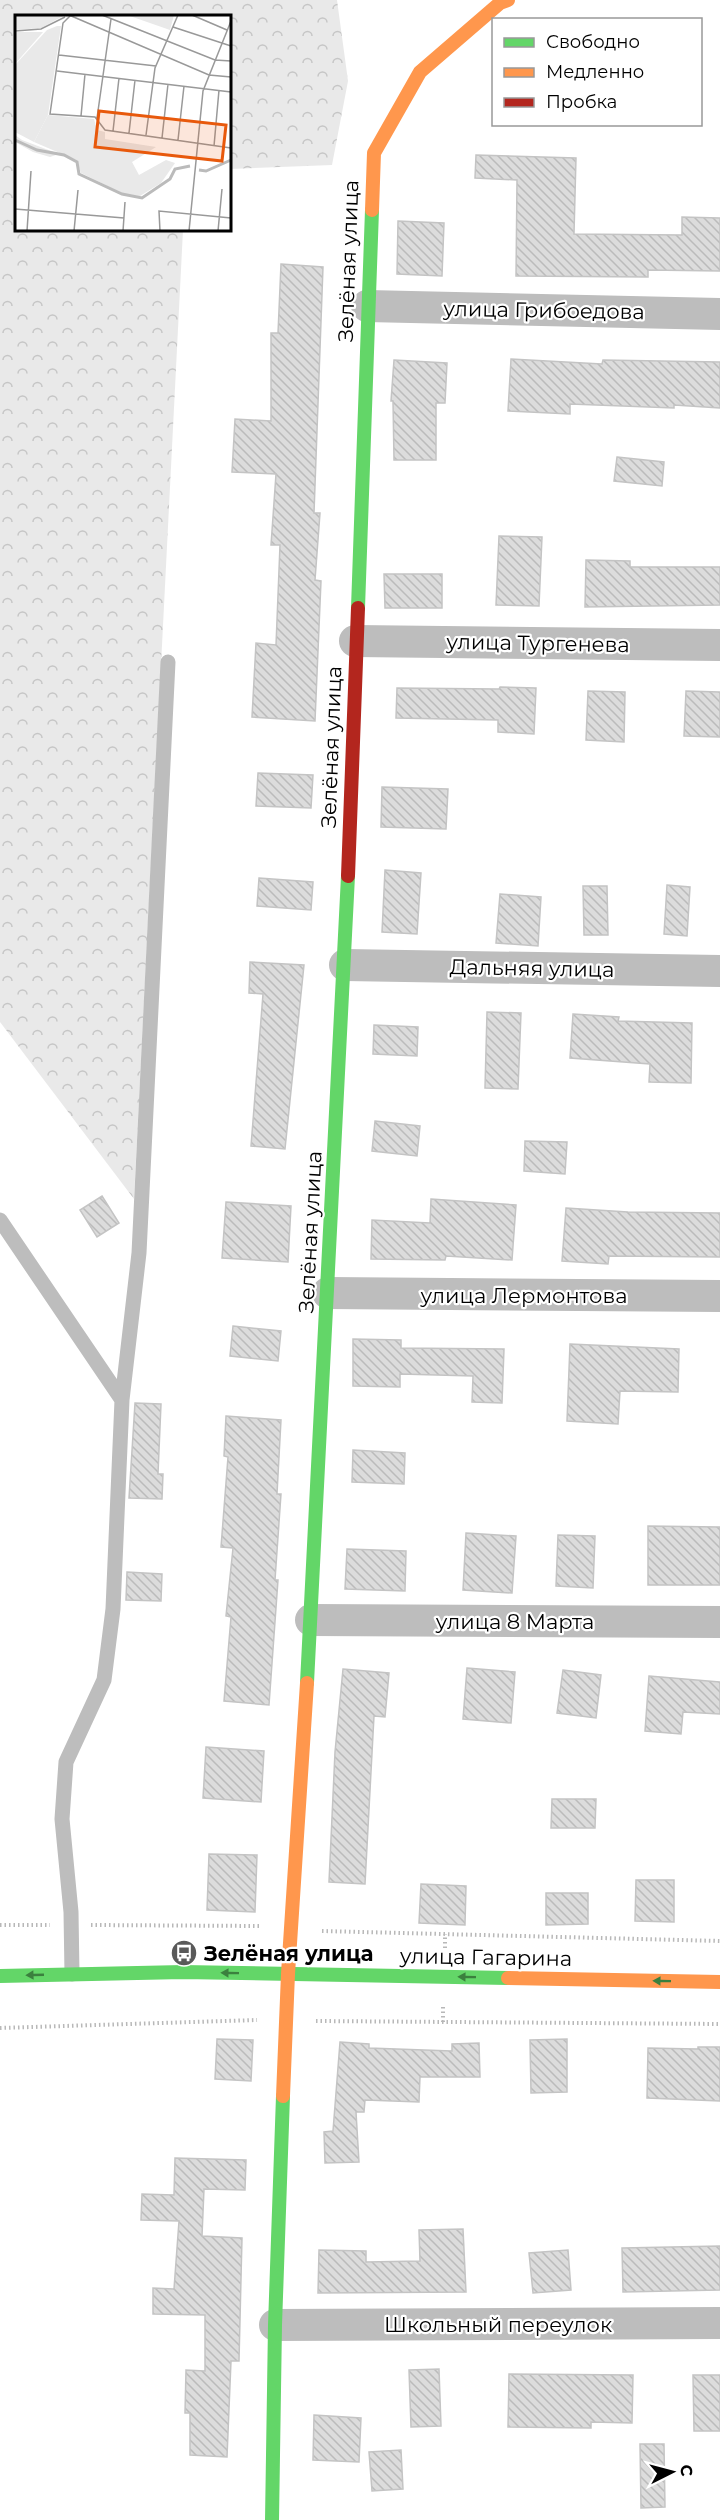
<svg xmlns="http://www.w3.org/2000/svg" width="720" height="2520" viewBox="0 0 720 2520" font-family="Montserrat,sans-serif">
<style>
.forest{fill:url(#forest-crowns)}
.building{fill:url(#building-back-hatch);stroke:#c4c4c4;stroke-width:1.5}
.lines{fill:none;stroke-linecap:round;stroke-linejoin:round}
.path{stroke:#b8b8b8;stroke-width:4;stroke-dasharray:1.5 3;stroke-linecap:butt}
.lane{stroke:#bdbdbd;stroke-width:15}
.street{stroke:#bdbdbd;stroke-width:32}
.fast{stroke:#63d668;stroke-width:14}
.slow{stroke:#ff974d;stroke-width:14}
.jam{stroke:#b3261e;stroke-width:14}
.oneway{fill:#3b803e}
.labels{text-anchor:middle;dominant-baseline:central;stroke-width:4.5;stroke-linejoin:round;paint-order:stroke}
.street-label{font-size:21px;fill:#000;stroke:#fff}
.poi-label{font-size:21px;font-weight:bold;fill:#000;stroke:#fff;text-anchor:start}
.inset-river{fill:none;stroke:#bbb;stroke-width:3}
.inset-road{fill:none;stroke:#999;stroke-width:1.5}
.view{fill:#e8590c;fill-opacity:0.15;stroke:#e8590c;stroke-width:3}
.inset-edge{fill:none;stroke:#000;stroke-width:3}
</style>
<defs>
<pattern id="forest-crowns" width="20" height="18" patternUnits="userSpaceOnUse" patternTransform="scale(1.5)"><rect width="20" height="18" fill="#e9e9e9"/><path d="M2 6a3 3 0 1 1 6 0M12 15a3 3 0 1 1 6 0" fill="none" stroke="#c6c6c6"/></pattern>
<pattern id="building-back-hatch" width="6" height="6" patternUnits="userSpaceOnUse" patternTransform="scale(1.5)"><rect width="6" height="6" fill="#dcdcdc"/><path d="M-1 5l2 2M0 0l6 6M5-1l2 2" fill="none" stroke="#bbb"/></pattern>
</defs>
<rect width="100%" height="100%" fill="#fff"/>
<path class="forest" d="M0,0h337l11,81 -16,84 -102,4v-153h-214v214h167l-49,969 -134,-177z"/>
<path class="building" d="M476,155l100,3 -2,76 108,1v-18l38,1v53l-72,-1v7l-132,-1 1,-96 -42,-2z
M398,221l46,2 -2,53 -45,-2z
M281,264l42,3 -9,246h6l-5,67 6,1 -6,140 -63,-4 4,-74 20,2 4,-100h-9l5,-71 -44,-2 3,-53 36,2v-88h7z
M511,359l91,5 1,-4 117,2v46l-46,-3v3l-104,-4v10l-62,-3z
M394,360l53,3 -2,40h-9v57h-42l-1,-59h-2z
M617,457l47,5 -2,24 -48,-5z
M499,536l43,1 -3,69 -43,-1z
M586,560l44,1v6h90v38l-135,2z
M384,574h58v34h-57z
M500,687l36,1 -2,46 -36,-2v-12l-102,-2 1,-30 102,1z
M588,691l37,1 -1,50 -38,-2z
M686,691l34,1v45l-36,-1z
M258,773l55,2 -2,33 -55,-2z
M382,787l66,2 -2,40 -65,-2z
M385,870l36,3 -4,61 -35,-2z
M259,878l54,4 -2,28 -54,-4z
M667,885l23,2 -3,49 -23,-2z
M583,886h24l1,49h-24z
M500,894l41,3 -3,49 -42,-3z
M250,962l54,3 -19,184 -34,-3 12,-152 -14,-1z
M487,1012l34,1 -3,76 -33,-1z
M573,1014l46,3 -1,4 74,2 -1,60 -42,-1 1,-18 -80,-6z
M374,1025l44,2 -1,29 -44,-2z
M375,1121l45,5 -3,30 -45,-5z
M525,1141l42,1 -2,32 -41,-3z
M102,1196l17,27 -22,14 -17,-27z
M431,1199l85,6 -4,55 -66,-4 -1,4 -74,-1 1,-39 58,3z
M226,1202l65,4 -3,56 -66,-4z
M566,1208l62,4 92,1v44l-111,-1 -1,8 -46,-3z
M233,1326l48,5 -3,30 -48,-5z
M353,1339l48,1v8l103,1 -2,54 -30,-1 1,-26 -73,-2v13l-47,-1z
M570,1344l109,5 -1,43 -58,-1 -2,33 -51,-3z
M135,1403l26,1 -3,70h5l-1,25 -33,-1z
M226,1416l55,4 -4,74h4l-6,86h3l-9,125 -45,-4 7,-84 -5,-1 7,-68 -12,-1 7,-90 -4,-1z
M353,1450l52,3 -1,31 -52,-2z
M648,1526l72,1v58h-72z
M466,1533l50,3 -4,57 -49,-3z
M558,1535l37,1 -2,52 -37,-2z
M347,1549l59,2 -1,40 -60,-2z
M127,1572l35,2 -1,27 -35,-1z
M467,1668l48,4 -4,51 -48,-4z
M343,1669l46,4 -4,44 -11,-1 -9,168 -36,-2 6,-130z
M563,1670l38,5 -5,43 -39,-5z
M649,1676l71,6v32l-37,-2 -2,22 -36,-3z
M206,1747l58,4 -3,51 -58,-4z
M552,1799h44l-1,29h-44z
M209,1854l48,1 -2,57 -48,-2z
M636,1880h38v42l-39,-1z
M421,1884l45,2 -1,39 -46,-2z
M546,1893h42v31l-42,1z
M217,2039l36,1 -2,41 -36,-2z
M567,2039v53l-36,1 -1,-53z
M340,2042l29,2v4l83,3v-7l27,-1 1,34h-60l-1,25 -54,-2 -1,12h-8l3,50 -34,1 -1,-31 9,-1z
M698,2047h22v54l-73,-3 1,-50 50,1z
M175,2158l71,2 -1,30 -41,-1 -2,47 40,2 -3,123h-8l-4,96 -37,-2v-42h-5l1,-43 19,1v-56l-52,-1v-26l21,1 5,-68 -38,-1 1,-26 32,1z
M463,2229l3,63 -148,1 1,-43 47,1v11l54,-1 -1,-31z
M720,2246v44l-97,2 -1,-44z
M568,2250l3,40 -38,3 -4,-40z
M439,2369l2,57 -30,1 -2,-57z
M509,2374l124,1 -1,48 -41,-1v6l-83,-1z
M693,2375h27v56h-26z
M314,2415l47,3 -2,44 -46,-2z
M640,2444h24l1,63 -24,1z
M401,2450l2,39 -31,2 -3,-39z"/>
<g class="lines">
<path class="path" d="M0,1925h50
M91,1925l169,1
M322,1931l398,10
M445,1948v-14
M316,2021l404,3
M443,2022v-15
M0,2028l257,-8"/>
<path class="lane" d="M0,1220l122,180
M72,1974l-1,-62 -9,-93 4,-57 38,-82 9,-71 9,-209 17,-147 29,-591"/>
<path class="street" d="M367,306l353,8
M355,641l365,4
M345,965l375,6
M328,1293l392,3
M311,1620l409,2
M275,2325l445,-2"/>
<path class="fast" d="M358,608l14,-398
M307,1683l41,-807
M0,1976l183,-4 325,6
M272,2520l3,-195 8,-229"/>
<path class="slow" d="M372,210l2,-57 46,-81 80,-69 8,-3
M508,1978l212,4
M283,2096l5,-122 19,-291"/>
<path class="jam" d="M348,876l10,-268"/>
</g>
<defs><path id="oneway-solid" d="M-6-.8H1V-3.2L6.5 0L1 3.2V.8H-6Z" transform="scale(1.5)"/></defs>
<g class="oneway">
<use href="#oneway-solid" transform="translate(230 1973) rotate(-179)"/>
<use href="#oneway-solid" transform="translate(35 1975) rotate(178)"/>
<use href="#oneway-solid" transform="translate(467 1977) rotate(-179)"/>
<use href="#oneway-solid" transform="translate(662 1981) rotate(-179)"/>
</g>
<defs>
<symbol id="bus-disc" viewBox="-11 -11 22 22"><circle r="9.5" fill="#595959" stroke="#fff"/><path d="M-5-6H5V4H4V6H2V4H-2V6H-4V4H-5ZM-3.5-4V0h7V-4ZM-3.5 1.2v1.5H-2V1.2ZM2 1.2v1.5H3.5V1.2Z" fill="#fff"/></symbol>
</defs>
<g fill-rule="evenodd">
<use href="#bus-disc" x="169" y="1938" width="30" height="30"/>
</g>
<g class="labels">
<g class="street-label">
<text transform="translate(348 261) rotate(-88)">Зелёная улица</text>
<text transform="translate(544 310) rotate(1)">улица Грибоедова</text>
<text transform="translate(538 643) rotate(1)">улица Тургенева</text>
<text transform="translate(331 747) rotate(-88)">Зелёная улица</text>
<text transform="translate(532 968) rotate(1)">Дальняя улица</text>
<text transform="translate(310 1232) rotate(-87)">Зелёная улица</text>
<text x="524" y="1295">улица Лермонтова</text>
<text x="515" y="1621">улица 8 Марта</text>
<text transform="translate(486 1957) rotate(1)">улица Гагарина</text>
<text x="498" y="2324">Школьный переулок</text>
</g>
<g class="poi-label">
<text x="204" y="1953">Зелёная улица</text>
</g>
</g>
<g transform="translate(15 15)">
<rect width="216" height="216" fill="#fff"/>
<path d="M0,0h50l-24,13 -26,2zM0,17h28l-28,32zM33,100l46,4 3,11 8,2v7l51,8 -24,15 7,13 27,-15 9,3 -14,20 -21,13h-12l-47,-23 -5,-13 -42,-18z" fill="#e9e9e9"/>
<path d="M0,120l7,5 37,14 -9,3 -17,-5 -18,-10z" fill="#e9e9e9"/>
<path d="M112,0h47l-4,15z" fill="#e9e9e9"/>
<path d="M42,11h4l-13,89 -14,27 -19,-10v-67l32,-35z" fill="#e9e9e9"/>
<path class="inset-river" d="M0,125l22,10 27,5 13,7 2,12 43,20 20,4 28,-19 5,-10 15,-3M184,155l7,1 25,-11"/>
<path class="inset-road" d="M54,0l140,60 22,2M87,0l113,45 16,1M177,0l35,15M55,1l-7,7 -13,91 45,3 10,13 126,18M158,12l58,19M0,16l26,-2 24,-12M44,40l97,11M42,56l174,21M66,101l4,-42M82,103l14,-99M98,116l6,-53M114,118l6,-53M131,120l9,-67 23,-53M147,123l6,-54M163,125l6,-54M199,131l5,-56M0,194l109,9M12,216l4,-60M59,216l4,-41M108,216l2,-29M145,216l-1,-20 72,7M174,216l14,-140 28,-70M203,216l4,-42"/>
<path class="view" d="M84,96l127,14 -4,36 -127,-14z"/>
<rect width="216" height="216" class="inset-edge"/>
</g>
<rect x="492" y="18" width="210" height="108" fill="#ffffff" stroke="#999999" stroke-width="1.5"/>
<rect x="504" y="38" width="30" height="9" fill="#63d668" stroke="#999999" stroke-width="1.5"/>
<text x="546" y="48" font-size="18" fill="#000000">Свободно</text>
<rect x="504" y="68" width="30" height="9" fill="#ff974d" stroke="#999999" stroke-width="1.5"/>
<text x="546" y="78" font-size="18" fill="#000000">Медленно</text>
<rect x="504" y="98" width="30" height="9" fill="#b3261e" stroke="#999999" stroke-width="1.5"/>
<text x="546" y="108" font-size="18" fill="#000000">Пробка</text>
<g transform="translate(672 2472) rotate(84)" stroke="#ffffff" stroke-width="4.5" paint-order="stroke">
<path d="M0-4.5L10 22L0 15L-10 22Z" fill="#000000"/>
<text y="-9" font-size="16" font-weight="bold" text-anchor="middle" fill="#000000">С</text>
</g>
</svg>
